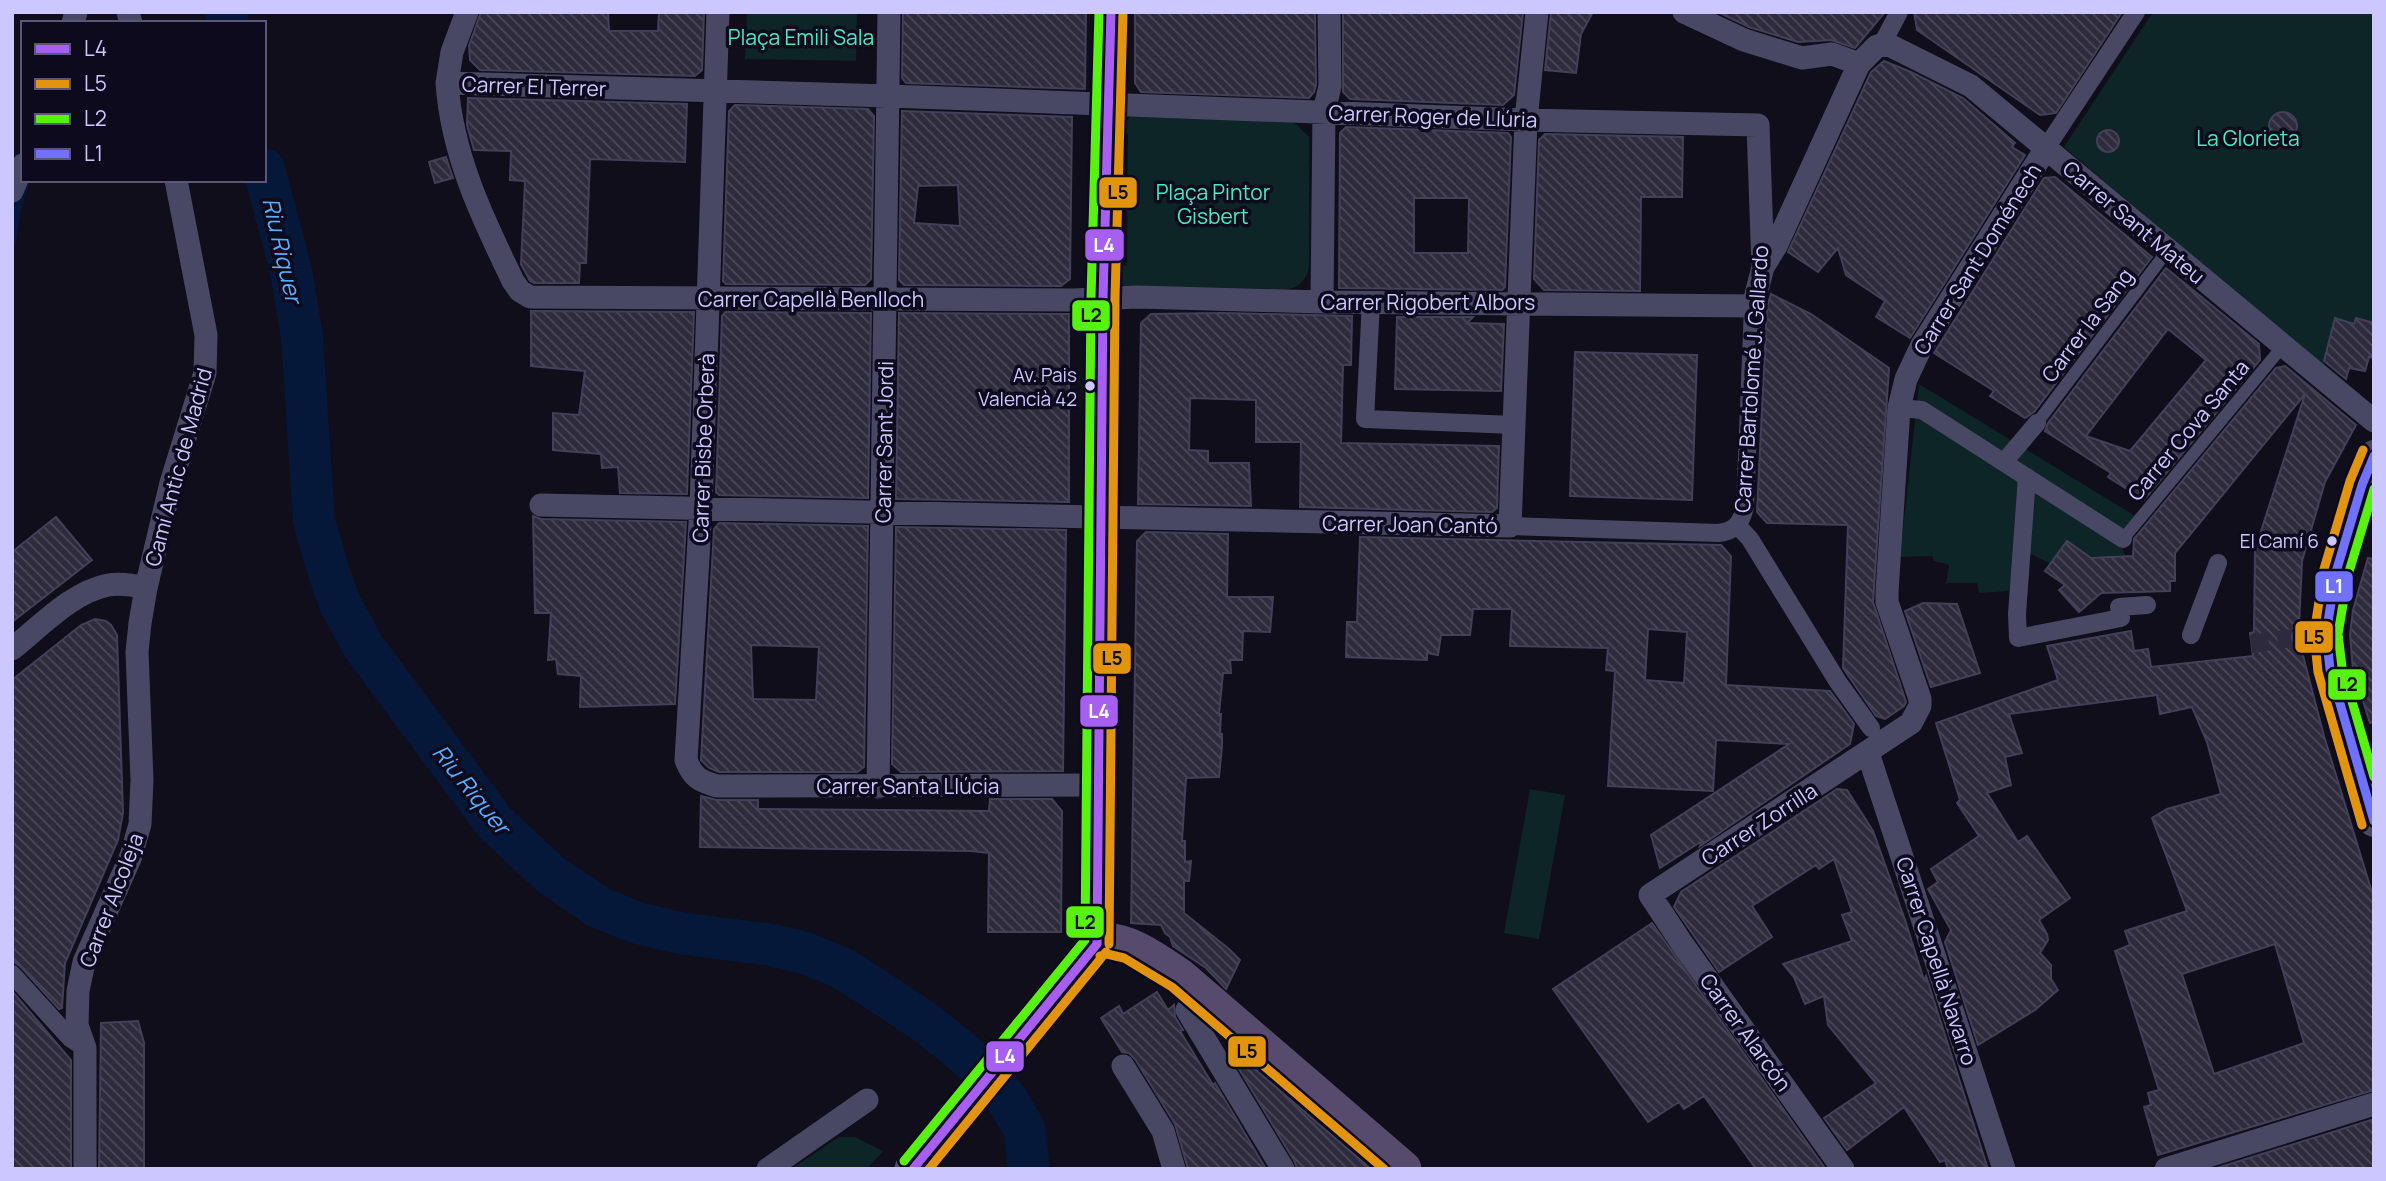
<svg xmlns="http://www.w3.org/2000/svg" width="2386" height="1181" viewBox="0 0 2386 1181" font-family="Manrope,sans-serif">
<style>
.green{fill:#0d2526}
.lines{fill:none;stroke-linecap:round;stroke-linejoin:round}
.stream{stroke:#05183a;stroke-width:7}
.river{stroke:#05183a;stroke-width:42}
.building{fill:url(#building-back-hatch);stroke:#433f59;stroke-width:2;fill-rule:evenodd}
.pedestrian-tunnel{stroke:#2c2a3c;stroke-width:18;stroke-dasharray:18 9;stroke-linecap:butt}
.service{stroke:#494864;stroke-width:12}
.pedestrian{stroke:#494864;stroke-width:18}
.minor{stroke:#494864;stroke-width:23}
.tertiary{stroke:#494864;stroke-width:30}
.secondary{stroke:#504f6f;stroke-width:33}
.primary{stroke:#574b6d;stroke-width:37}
.bus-1-casing{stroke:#0d0a1e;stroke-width:14}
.bus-2-casing{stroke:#0d0a1e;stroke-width:14}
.bus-3-casing{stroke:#0d0a1e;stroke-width:14}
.bus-4-casing{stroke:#0d0a1e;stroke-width:14}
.bus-1{stroke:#a65ff0;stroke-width:9}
.bus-2{stroke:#e3940e;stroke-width:9}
.bus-3{stroke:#57f20d;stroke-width:9}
.bus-4{stroke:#7171ff;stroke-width:9}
.bus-dot{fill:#cdc7ff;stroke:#0d0a1e;stroke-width:2.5}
.labels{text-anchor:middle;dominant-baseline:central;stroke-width:7;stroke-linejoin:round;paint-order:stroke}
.bus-label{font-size:19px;fill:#cdc7ff;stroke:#0d0a1e;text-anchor:end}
.park-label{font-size:21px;fill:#46ebc2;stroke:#0d0a1e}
.street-label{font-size:21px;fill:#cdc7ff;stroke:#0d0a1e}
.water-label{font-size:23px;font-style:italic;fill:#55b1ff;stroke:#0d0a1e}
.line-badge{stroke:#0d0a1e;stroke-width:2.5}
.badge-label{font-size:19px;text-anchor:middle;font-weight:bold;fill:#fff}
.pale-badge-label{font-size:19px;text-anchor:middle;font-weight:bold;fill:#111}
</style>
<defs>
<pattern id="building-back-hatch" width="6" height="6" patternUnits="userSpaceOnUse" patternTransform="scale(1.75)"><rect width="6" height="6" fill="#2e2b3d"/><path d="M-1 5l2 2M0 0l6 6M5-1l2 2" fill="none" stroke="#4b485a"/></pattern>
</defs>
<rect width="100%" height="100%" fill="#100e1a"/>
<path class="green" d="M747,12h110l-1,49 -111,-2z
M2153,12h221v311l-17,-5 -3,6 -19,-6 -12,48 -259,-219z
M1131,117l158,4 8,4 12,12v130c-2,12 -11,22 -23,22l-158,-1 -7,-5 -1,-18 7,1 1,-133 -7,-1 2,-9z
M1919,384l216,132 -17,22 8,19 -35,1 -24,-17 -16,23 -35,-17 -7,44 -30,2 -2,-10h-31l3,-18 -15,-4 -2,-5 -32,1z
M1530,789l35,6 -26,144 -35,-6z
M839,1137h16l28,14 -16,18h-76z"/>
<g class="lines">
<path class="stream" d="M12,245l6,-38 6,-19"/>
<path class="river" d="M225,12l3,11
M264,169l27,102 11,66 12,184 16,55 10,27 23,43 132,177 56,52 49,33 38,15 42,10 92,12 33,8 37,15 33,21 51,34 29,23 24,21 27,31 18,30 5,41"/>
</g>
<path class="building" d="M481,12h127l1,19h49l1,-19h45l-2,58 -7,6 -215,-6 -10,-10 -1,-14z
M903,12h183l-1,77 -179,-6 -4,-5z
M1135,12h180l1,73 -2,7 -5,6 -168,-6 -6,-9z
M1343,12h180l-9,83 -11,10 -153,-6 -7,-7z
M1551,12h42l-12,22 -5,39 -31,-3z
M1718,12h167l-30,36 -24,-8 -33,2 -49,-15z
M1914,12h208l-66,101 -16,2 -123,-85z
M1884,61l27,11 52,26 52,45 -3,4 13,8 -115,183 -34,-21 9,-16 -39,-26 -8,-27 -20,24 -30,-20 83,-180z
M468,98l219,6 -2,58 -95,-3 -4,104h-6l-1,20h-45l-4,-2 -9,-17 4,-83 -15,-1 1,-29 -37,-1 -7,-25z
M735,105l133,4 6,7 -3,163 -6,6 -139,-1 -3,-3 6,-170z
M902,111l170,6 -2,162 -9,7 -157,-1 -5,-5zM958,185l2,41 -46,-3 4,-37z
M2269 126a14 14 0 1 1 28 0a14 14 0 1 1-28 0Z
M1346,127l162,6 3,4 -6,150 -3,3 -163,-2 1,-155zM1414,198h55l-1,55h-54z
M2097 141a11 11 0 1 1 22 0a11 11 0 1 1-22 0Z
M1545,134l138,3 -1,60h-41l-1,94 -96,-1 -10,-11 5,-139z
M446,157l7,21 -18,5 -6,-21z
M2055,177l97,80 -118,155 -9,6 -35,-22 4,-5 -60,-38 110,-175z
M2166,268l93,76 1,16 -116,140 -36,-23 3,-4 -66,-42 3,-8zM2168,329l38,31 -76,91 -44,-15z
M1771,294l40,20 78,54 -16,234 33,100 -2,4 -19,13 -9,-3 -33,-48 5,-143 -81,-2 -10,-11 10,-205z
M531,311l163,1 -7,182 -67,-1 -2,-26 -16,1 -1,-14 -48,-4v-37l26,2 6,-44 -54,-5z
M725,312l146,1 -3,185 -149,-3 -3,-3 6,-176z
M899,313l170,1v188l-173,-3z
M1223,313l129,3 -1,49h-8l-2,78 158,3 -2,62 -5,4 -192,-5 1,-65h-45v-42l-66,-2 -1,52 19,1v12h41l2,43 -113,-2 3,-181 10,-9z
M1397,317h76l-6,6 37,1 -3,67 -106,-2z
M2335,318l19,6 2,-6 18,5v35l-5,-1 -4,14 -16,-3 -3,11 -22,-18z
M1575,352l122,3 -5,145 -122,-4z
M2285,366l71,59 -31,57 -23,79 -3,65 -6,2 -4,10 2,6 10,4 23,88 50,163v191l-216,65 -14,-48 7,-2 -3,-12 11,-3 -44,-139 15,-6 -5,-14 62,-20 -35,-93 15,-9 54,-15 -14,-52 -15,-35 -32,7 -3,-19 -148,19 13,39 -17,4 6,28 -24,8 31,49 9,-6 43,62 -31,22 8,14 1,6 -8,13 11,12v14l7,11 -23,20 -57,35 -33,-103 6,-12 -23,-41 10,-7 -7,-13 48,-33 -22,-33 3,-3 -24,-77 122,-43 -11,-34 84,-15 3,20 14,-2 3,18 102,-11 -3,-23 4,-1 1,-82 50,-156 -130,159v28h-5v10l-69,2 -22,19 -20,-22 6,-5 -20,-14 22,-30 24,17 42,-2 1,-17 142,-171zM2275,944l29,99 -90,31 -32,-100z
M533,516l8,3 145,3 -11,182 -95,3 1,-31 -23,-2 -2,-15 -8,1 3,-47h-16z
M56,517l36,43 -80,62v-70z
M719,523l149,3 -4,241 -7,5h-138l-10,-4 -8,-8 13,-231zM751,645l68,2 -3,53 -63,-1z
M896,527l170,3 -3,241 -162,1 -9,-8z
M1146,532l82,2 -1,63h46l-3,35 -27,-1 -1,29h-12l1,13h-8l-4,41h2l-1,20h2v12l-3,31 -33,1 -4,63h3v21l6,-1 -2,20h-5v32l45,36 11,11 -14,29 -20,-21 -33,-22 -3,-9 -5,-4 -4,-8 -30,-2 6,-382z
M1360,537l361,8 10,11 -5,129 104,6 24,33 -4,20 -150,102 2,-5 -42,27 -9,-33 138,-91 -73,-4 -3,51 -105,-5 7,-115 -9,-1 2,-22 -98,-2 2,-37h-39l-3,26h-29l-3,20 -11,-2v7l-81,-3 1,-35h10zM1648,629l39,3 -3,51 -39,-3z
M2368,558l6,1v163l-4,1 -17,-53 -3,-35 3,-25z
M1923,603l34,1 23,69 -49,14 -26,-76z
M95,619l11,2 5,4 6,10 6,178 -5,27 -53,123 -3,45 -3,1 -39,-43 -8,-5v-281l69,-55z
M1837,789l10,1 26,41 32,89 19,60 2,-4 62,193h-40l-3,-9 -5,2 -36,-55 -57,43 -23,-32 52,-35 -48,-58 -4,-29 -19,8 -11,-27 -11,-13 69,-23 -10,-26 10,-3 -18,-53 -15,10 -3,-4 -64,41 20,31 -53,35 -45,-65 7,-15z
M701,796l16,4h41v9l128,1 103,1 1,-12h62l10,12 -1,121h-73l1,-79 -18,-2 -271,-4z
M1652,923l172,244 -3,2h-65l-52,-73 -20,13 -5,-7 -31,20 -95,-133z
M12,991l59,69v109h-59z
M1157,992l11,18 6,-5 1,12 8,13 -3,1 33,54 2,-2 51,86h-78l-13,-45 -40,-65 -6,-6 -7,-1 -21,-34 18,-12 4,8z
M138,1021l6,22v126h-45l2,-146z
M1242,1058l129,111h-74l-2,-7 -59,-98z
M2374,1119v50l-157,-1z"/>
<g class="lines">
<path class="pedestrian-tunnel" d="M2251,644l49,-7"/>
<path class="service" d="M2037,423l131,-173
M2123,539l160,-193"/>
<path class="pedestrian" d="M1882,44l17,-32
M2046,148l90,-136
M1371,302l-6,117 149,6
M1899,408l23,2 201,129
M2004,462l33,-39
M2027,477l-10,137 1,24 103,-20 -2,-11 28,-2
M1510,526l208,7c18,-2 23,-10 27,-26l8,-201
M1738,526l12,13 88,143 33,46
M2191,635l27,-72
M2300,637l26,-3
M12,974l58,64 15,10"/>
<path class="minor" d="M128,12l3,11
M718,12l-17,495 -15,253c7,18 14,21 31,26l382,-1
M1684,12l60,28 58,18 30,-4 27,10
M73,23l3,-11
M447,83l442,13 637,24 232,5 5,142 -10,39 -431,-4 -185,-5 -64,3 -543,-3 -10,-6 -7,-10c-31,-64 -61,-126 -66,-198z
M447,83l5,-31 15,-40
M12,191l11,-26
M1763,267l13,-21 83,-182 18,-18 10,-2 84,42 403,335
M1322,302l2,-190 6,-26 -1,-74
M541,505l969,21 16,-406 11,-108
M12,649c28,-22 60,-57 96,-64 13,-2 25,0 38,3
M1868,753l136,416
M878,787l11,-775
M1200,993l-13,17 96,159
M1123,1066l40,65 11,38
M85,1169v-121l-8,-23 1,-34 6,-29 47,-106 9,-32 2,-44 -5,-128 3,-29 6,-35 25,-105 34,-110 1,-38 -30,-155
M768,1169l99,-69
M1843,1169l-160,-224 -33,-50 261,-172 9,-17v-7l-33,-97v-10l12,-184 7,-29 16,-34 124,-197
M2166,1169l208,-65"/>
<path class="tertiary" d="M2374,455l-12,30 -18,59 -8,28 -10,62 4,35 44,153"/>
<path class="secondary" d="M1097,944l6,-646 8,-286"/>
<path class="primary" d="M913,1169l184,-225c23,-11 64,20 83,33l223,192"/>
<defs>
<path id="bus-1" d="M1097,944l6,-646 8,-286
M913,1169l184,-225"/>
<path id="bus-2" d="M2362,825l-44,-153 -4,-38 10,-65 26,-88 13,-31
M1109,944l6,-646 8,-286
M1100,956l7,-2 17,4 48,29 212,182
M929,1169l177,-217"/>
<path id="bus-3" d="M2374,489l-26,86 -10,59 4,33 32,110
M904,1161l181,-221 6,-642 8,-286"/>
<path id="bus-4" d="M2374,456l-12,29 -26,87 -10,62 4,35 44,152"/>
</defs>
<use href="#bus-1" class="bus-1-casing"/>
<use href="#bus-2" class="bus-2-casing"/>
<use href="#bus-3" class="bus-3-casing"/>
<use href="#bus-4" class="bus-4-casing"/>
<use href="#bus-1" class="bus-1"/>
<use href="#bus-2" class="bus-2"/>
<use href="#bus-3" class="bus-3"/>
<use href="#bus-4" class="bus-4"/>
</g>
<g class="bus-dot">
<circle cx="1090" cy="386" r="6"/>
<circle cx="2332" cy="541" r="6"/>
</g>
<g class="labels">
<g class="bus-label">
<text x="1077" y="375">Av. Pais<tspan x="1077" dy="24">Valencià 42</tspan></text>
<text x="2319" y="541">El Camí 6</text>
</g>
<g class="park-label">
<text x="801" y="37">Plaça Emili Sala</text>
<text x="2248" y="138">La Glorieta</text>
<text x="1213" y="192">Plaça Pintor<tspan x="1213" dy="24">Gisbert</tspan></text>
</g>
<g class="street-label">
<text transform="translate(534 86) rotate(2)">Carrer El Terrer</text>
<text transform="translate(1433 116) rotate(2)">Carrer Roger de Llúria</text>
<text transform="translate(2134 222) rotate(40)">Carrer Sant Mateu</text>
<text transform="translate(1977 259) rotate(-58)">Carrer Sant Doménech</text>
<text x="811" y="299">Carrer Capellà Benlloch</text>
<text x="1428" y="302">Carrer Rigobert Albors</text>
<text transform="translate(2087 325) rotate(-53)">Carrer la Sang</text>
<text transform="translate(1751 379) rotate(-86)">Carrer Bartolomé J. Gallardo</text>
<text transform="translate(2188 430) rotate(-50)">Carrer Cova Santa</text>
<text transform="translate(884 442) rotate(-89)">Carrer Sant Jordi</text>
<text transform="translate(703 448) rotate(-88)">Carrer Bisbe Orberà</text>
<text transform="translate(178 467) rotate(-75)">Camí Antic de Madrid</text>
<text transform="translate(1410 524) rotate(1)">Carrer Joan Cantó</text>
<text x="908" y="786">Carrer Santa Llúcia</text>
<text transform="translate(1759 824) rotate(-33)">Carrer Zorrilla</text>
<text transform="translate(111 900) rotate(-69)">Carrer Alcoleja</text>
<text transform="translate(1937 961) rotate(72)">Carrer Capellà Navarro</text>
<text transform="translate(1746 1032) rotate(54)">Carrer Alarcón</text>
</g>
<g class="water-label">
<text transform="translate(283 250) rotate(77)">Riu Riquer</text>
<text transform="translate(472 789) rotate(51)">Riu Riquer</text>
</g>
</g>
<g class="line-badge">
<rect x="1098" y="176" width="40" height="33" rx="7" fill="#e3940e"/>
<rect x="1084" y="228" width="41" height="34" rx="7" fill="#a65ff0"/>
<rect x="1071" y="299" width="40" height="33" rx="7" fill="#57f20d"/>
<rect x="2314" y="570" width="40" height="33" rx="7" fill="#7171ff"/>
<rect x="2294" y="620" width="40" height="34" rx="7" fill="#e3940e"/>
<rect x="1092" y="642" width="40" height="33" rx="7" fill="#e3940e"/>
<rect x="2327" y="668" width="40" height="33" rx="7" fill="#57f20d"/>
<rect x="1079" y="694" width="40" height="34" rx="7" fill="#a65ff0"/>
<rect x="1065" y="905" width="40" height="34" rx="7" fill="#57f20d"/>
<rect x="1227" y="1035" width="40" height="33" rx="7" fill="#e3940e"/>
<rect x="985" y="1040" width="40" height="33" rx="7" fill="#a65ff0"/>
</g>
<g class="badge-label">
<text x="1104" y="252">L4</text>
<text x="2334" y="593">L1</text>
<text x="1099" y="718">L4</text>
<text x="1005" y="1063">L4</text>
</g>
<g class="pale-badge-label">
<text x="1118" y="199">L5</text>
<text x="1091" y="322">L2</text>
<text x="2314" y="644">L5</text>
<text x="1112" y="665">L5</text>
<text x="2347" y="691">L2</text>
<text x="1085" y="929">L2</text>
<text x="1247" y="1058">L5</text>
</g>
<rect width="2386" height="1181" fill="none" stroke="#cdc7ff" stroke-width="28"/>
<rect x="21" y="21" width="245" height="161" fill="#0d0a1e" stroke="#5a5678" stroke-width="2"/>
<rect x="35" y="44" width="35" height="10" fill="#a65ff0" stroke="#5a5678" stroke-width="2"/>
<text x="84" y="56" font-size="21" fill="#cdc7ff">L4</text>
<rect x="35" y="79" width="35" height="10" fill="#e3940e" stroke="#5a5678" stroke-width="2"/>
<text x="84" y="91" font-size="21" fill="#cdc7ff">L5</text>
<rect x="35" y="114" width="35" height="10" fill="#57f20d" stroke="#5a5678" stroke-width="2"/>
<text x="84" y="126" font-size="21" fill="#cdc7ff">L2</text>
<rect x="35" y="149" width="35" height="10" fill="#7171ff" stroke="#5a5678" stroke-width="2"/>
<text x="84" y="161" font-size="21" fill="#cdc7ff">L1</text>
</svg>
